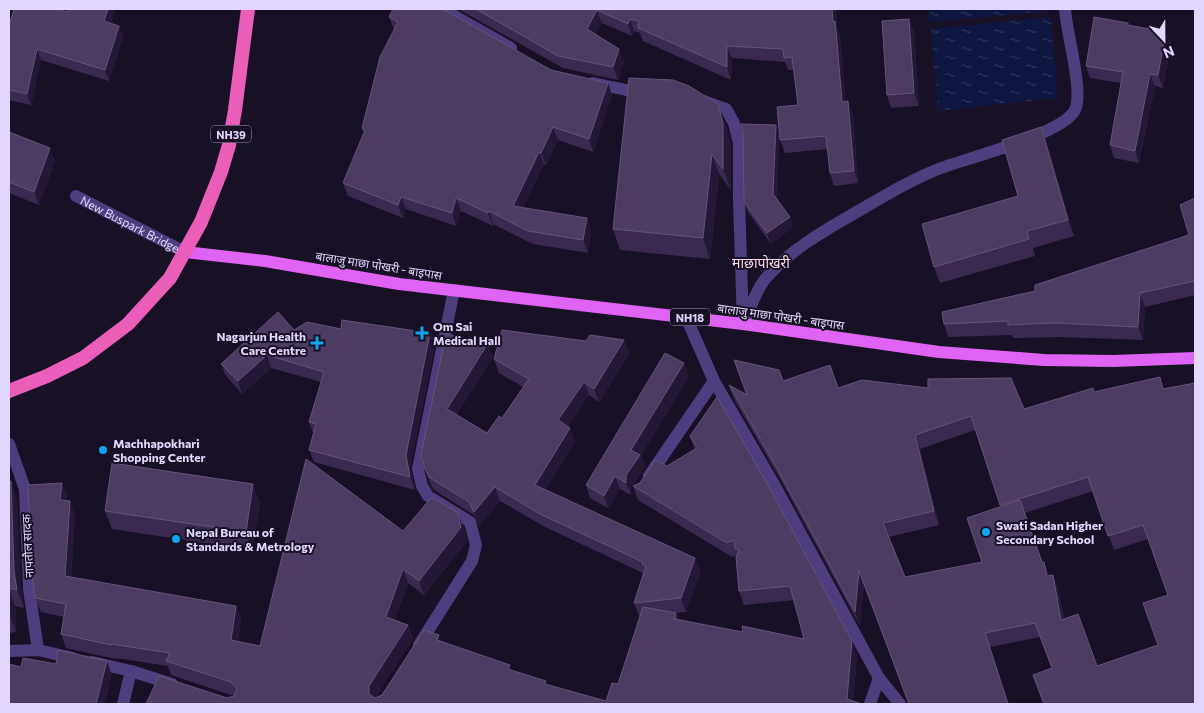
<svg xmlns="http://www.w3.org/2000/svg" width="1204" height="713" viewBox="0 0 1204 713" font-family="Commissioner,'Noto Sans Devanagari',sans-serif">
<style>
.water{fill:url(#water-ripples)}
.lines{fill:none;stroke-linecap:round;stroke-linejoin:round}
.minor{stroke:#4f3e7f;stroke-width:12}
.primary{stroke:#df64f4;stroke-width:12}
.trunk{stroke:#ea5eba;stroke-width:14}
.wall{fill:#3b2a50;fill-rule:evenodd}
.shaded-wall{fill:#251837}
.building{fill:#4d3c62;stroke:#64547a;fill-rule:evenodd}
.poi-dot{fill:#10a6ed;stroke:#181024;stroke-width:2}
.labels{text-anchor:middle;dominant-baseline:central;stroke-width:4;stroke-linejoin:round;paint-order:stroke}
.shield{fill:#181024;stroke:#a69bbb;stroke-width:1}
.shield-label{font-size:11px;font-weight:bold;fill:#e3d6fc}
.street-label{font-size:12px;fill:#e3d6fc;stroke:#181024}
.poi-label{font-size:12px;font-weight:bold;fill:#e3d6fc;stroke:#181024;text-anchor:start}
.neighbourhood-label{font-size:14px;fill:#fcd8e7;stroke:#181024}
</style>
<defs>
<pattern id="water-ripples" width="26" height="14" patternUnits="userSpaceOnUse" patternTransform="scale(1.25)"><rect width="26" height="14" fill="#0e153f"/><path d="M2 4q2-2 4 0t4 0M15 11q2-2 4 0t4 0" fill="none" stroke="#31365c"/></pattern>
</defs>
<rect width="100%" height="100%" fill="#181024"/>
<path class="water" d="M929,9h121v2l-120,11z
M1051,17l7,81 -120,13 -7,-82z"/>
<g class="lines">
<g class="minor">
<path d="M442,9l69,39"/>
<path d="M593,83l33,7 19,1"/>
<path d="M703,101l23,8 8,14 5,20v57l4,124"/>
<path id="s1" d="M76,196l109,56"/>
<path d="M686,317l28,64 62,107 103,190 -9,26"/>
<path d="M744,322c6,-13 13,-34 22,-44 28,-32 65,-51 101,-72 24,-14 48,-28 74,-38 27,-10 122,-34 134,-58 9,-18 -9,-79 -10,-101"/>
<path d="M9,444l16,45 4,100 9,61"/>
<path d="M649,476l65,-95"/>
<path d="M419,645l53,-84 4,-16 -6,-23 -42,-26 -6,-10 -4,-17 36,-179"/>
<path d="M9,651l29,-1 35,8"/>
<path d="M92,662l39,9 41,13"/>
<path d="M879,678l21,26"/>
<path d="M123,704l8,-33"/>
</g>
<path class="primary" d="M185,252l80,9 134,23 344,40 196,28 105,8 69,1 82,-3"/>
<path class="trunk" d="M9,391l38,-15 36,-18 45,-34 42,-46 31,-56 20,-50 8,-27 6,-35 13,-101"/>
</g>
<path class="wall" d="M68,9h47l-4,14 8,3 4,11 -14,44 -68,-21 -10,45 -22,-5v-74l58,-14z
M458,9h378l1,20 2,5 3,20 3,47h3l5,13 5,69 -24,3 -4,-13 -2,-24 -43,4 -5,-13 18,-35 -4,-35h-6l-3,-8 -53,-4 -1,22 -88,-39 -3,-8 -6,-2 -2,5 -30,-13 -7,11 24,15 5,13 -6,18 -55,-12z
M389,17l162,53 57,13 4,12 -19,57 -35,-12 -12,25 -2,-1 -21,44 64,10 4,13 -3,22 -55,-9 -40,-20v2l-32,-15 -5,15 -50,-17 -3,9 -55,-22 -5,-13 21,-50 -2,-5 32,-98z
M909,19l5,13 5,74 -28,2 -4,-13z
M1129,25l37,7 5,12 -8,44 -8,-2 -16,77 -25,-5 -4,-13 11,-62 -31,-5 -4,-12z
M726,125l5,19v46l-12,-16 -9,85 -90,-9 -7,-21z
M1041,127l6,17 27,92 -41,12 2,8 -95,27 -6,-16 84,-71z
M9,132l46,29 -16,44 -30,-12z
M779,136l-2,63 16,28 -22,17 -23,-32 -4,-10z
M1195,198v97l-50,12 -2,33 -83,-3 -47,1 -1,-3 -64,2 -4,-13 245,-89z
M341,329l89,4 5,12 -25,122 5,23 -101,-28 -5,-12 4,-17 -4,-11 12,-40 -50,-14 -29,26 -16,-18 -5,-12 73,-34z
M624,340l5,14 -30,48 -10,-7 -21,31 7,15 -30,49 150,68 5,14 -14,40 -13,1h3l2,6 65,13 61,7 -10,-39 -50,5 -5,-14 -2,-36 -5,2 -94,-57 -5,-14 62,-36 -5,-14 167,219 -4,46 9,3 -635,-6 7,-2 -63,-21 -3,-9 -52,-8v1l-50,-11 -5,-14 3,-17 -23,-5 -6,-14 27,-115 5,14 -1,4 9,14 -4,62 165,29 5,14 -3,22 22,4 143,-115 55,-18 5,14 4,14 -43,54 -16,-12 -13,37 13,5 5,14 -38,59 7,-3 60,-53 105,43 59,16 12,-17 22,-68h-1l-5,-13 9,-30 -98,-46 -45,-26 -21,25 -5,-11 -40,-25 -4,-7 -5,-14 -4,-14 72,-98 -37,58 31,18 15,-15 21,-31 -24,-14 -5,-14 92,-18z
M689,376l-48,79 4,12 -14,21v7l-11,-6 -12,19 -18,-10 -4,-13z
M1160,377l35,327h-151l-11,-29 19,-7 -12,-31 -50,10 19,57h-100l-45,-119 -4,41 -77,-142 -49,-85 -5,-14 18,9 36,-13 55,7 186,21zM975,430l26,77 -19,55 -77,15 -16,-40 50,-12 -19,-76zM1093,491l21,59 34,-11 20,56 -10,50 -61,21 -33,-47 -6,-30 -5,-14 -4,1 -7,-14 -17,-49z
M9,482l8,18 4,89 3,19 -9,-2 1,26 -7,1z
M260,502l-8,48 -140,-21 -7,-18z"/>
<path class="shaded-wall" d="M108,9h7l-7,23 -4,-11z
M832,9h4l1,20 2,5 3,20 4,60 -4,-12z
M597,10l5,13 -10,19 -5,-13z
M630,19l4,12 -2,5 -4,-12z
M909,19l5,13 5,74 -5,-13z
M119,26l4,11 -14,44 -4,-11z
M1166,32l5,12 -8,44 -5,-13z
M727,46l5,12 -1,22 -4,-13z
M37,49l4,11 -10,45 -4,-11z
M619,49l5,13 -6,18 -5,-13z
M1150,74l5,12 -16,77 -4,-12z
M608,83l4,12 -19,57 -4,-13z
M848,101l5,13 5,69 -4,-12z
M718,104l8,21 5,19v46l-8,-21z
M776,125l3,11 -2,69 -4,-11z
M553,127l5,13 -12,25 -5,-12z
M1041,127l6,17 27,92 -6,-16z
M50,148l5,13 -16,44 -5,-13z
M539,152l5,12 -26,55 -5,-13z
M712,154l7,20 -9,85 -7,-21z
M401,197l5,12 -3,9 -5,-13z
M456,198l5,13 -5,15 -4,-13z
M489,211l4,13v2l-5,-13z
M790,217l3,10 -22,17 -4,-11z
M587,218l4,13 -3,22 -5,-13z
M1140,293l5,14 -2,33 -5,-13z
M430,333l5,12 -25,122 5,23 -5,-13 -4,-22z
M624,340l5,14 -30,48 -5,-13z
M488,343l5,14 -42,65 -4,-13z
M267,355l4,13 -29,26 -4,-13z
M684,363l5,13 -48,79 4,12 -14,21v7l-5,-12v-8l5,-25z
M584,382l5,13 -26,39 -5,-14z
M570,428l5,13 -35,57 -5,-13z
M915,435l5,14 19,76 -5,-14z
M615,476l5,13 -12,19 -4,-12z
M11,481l6,19 4,89 3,19 -7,-18 -3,-19z
M62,483l5,14 -2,17 -5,-14z
M253,484l7,18 -8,48 -6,-18z
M495,487l5,14 -21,25 -5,-14z
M70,501l5,14 -5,75 -5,-14z
M458,513l5,14 4,14 -43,54 -5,-14z
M695,558l5,14 -14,40 -5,-14z
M1044,562l5,14 3,14 -6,-16z
M403,569l5,14 -17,48 -5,-14z
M859,571l5,14 -4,41 -5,-14z
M1053,575l5,14 8,45 -5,-14z
M9,588l6,18 1,26 -7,-18z
M236,606l5,14 -5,34 -5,-14z
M408,625l5,14 -39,61 -5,-6v-8z
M985,633l5,14 19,57h-1z
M439,635l5,14 -7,-9z
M852,641l5,14 -4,49 -6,-5z
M107,661l5,14 -7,29h-9z"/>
<path class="building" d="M14,9h43l10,3 1,-3h40l-4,12 15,5 -14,44 -68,-21 -10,45 -18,-4v-64z
M393,9h50l108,61 57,13 -19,56 -36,-12 -12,26 -2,-1 -26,54 74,12 -4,22 -55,-9 -39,-20 -1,2 -32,-15 -4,15 -51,-16 -3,8 -55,-22 22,-53 -3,-2 18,-71 18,-35 -9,-5z
M476,9h356l1,13 2,-1 2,21 5,60 6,-1 6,70 -24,2 -4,-37 -46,4 -3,-33 21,-2 -6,-48 -8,1 -1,-9 -56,-3v21l-89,-39 1,-7 -9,-2 -2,5 -31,-14 -10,19 32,20 -6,18 -55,-11z
M1094,17l34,6v2l38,7 -8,43 -8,-1 -15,77 -25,-6 13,-73 -37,-6z
M909,19l5,74 -27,2 -5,-74z
M629,78l44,2 16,6 29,18 5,19v46l-11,-15 -9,84 -90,-9z
M741,124l35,1 -3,69 17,23 -23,16 -23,-31 -1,-70z
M1041,127l27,93 -41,11 2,8 -95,28 -12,-43 96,-28 -16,-56z
M9,132l41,16 -16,44 -25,-10z
M1195,198v83l-55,12 -2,34 -83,-4 -47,2v-4l-64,3 -2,-12 93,-21v-6l154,-50 -9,-30z
M278,312l16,18 13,-8 34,7 1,-9 88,13 -24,122 4,22 -101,-27 7,-26 -7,-2 15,-50 -57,-17 -29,26 -17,-17z
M502,330l84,11 4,-6 34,5 -30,49 -10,-7 -26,38 12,8 -35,57 160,73 -14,40 -47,5 12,-37 -4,-2 1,-2 -103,-48 -45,-27 -21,25 -5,-10 -40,-25 -4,-8 -4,-14 25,-121 42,9 -41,66 40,24 12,-17 3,2 27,-39 -35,-20z
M665,353l19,10 -53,87 9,5 -14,20v8l-11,-7 -11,20 -18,-11z
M734,360l45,10 4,11 47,-16 8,23 24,-8 66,8v-9l83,-1 13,31 69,-21 1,4 66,-15 3,12 32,-6v321h-151l-11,-29 19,-7 -17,-45 -50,10 23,71h-99l-50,-133 -4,41 -77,-142 -49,-85 18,10zM971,416l29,89 88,-28 20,59 35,-11 25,70 -25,8 15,42 -61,21 -19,-52 -17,6 -8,-45 -6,1 -3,-14h-2l-22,-62 -53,18 15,44 -77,15 -22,-54 51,-12 -19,-76z
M717,397l47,81 88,163 -5,58 15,5h-716l13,-28 68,22 7,-2 3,-7 -6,-7 -65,-21 4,-8 -59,-9v1l-50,-11 5,-30 -31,-6 -3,-24 -4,-89 34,-2 -2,17 10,1 -5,75 171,30 -5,34 29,6 46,-187 97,72 29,-34 26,16 3,14 -42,54 -16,-12 -17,48 22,8 -39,61v8l6,4 7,-3 42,-65 15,5 -2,5 73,25 -2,4 38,12 -1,3 61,17 6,-18 6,1 25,-77 33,6 -2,6 69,13 -1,-6 62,13 -14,-53 -51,5 -3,-34 3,-6 -4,-3 -1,-8 -7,3 -94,-57 7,-3 15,-23 12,6 30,-18 -7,-12z
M112,463l141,21 -7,48 -141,-21z
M11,481l3,90 3,19 -8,-2v-106z
M58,650l49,11 -11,43h-87v-40l12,3 2,-9 33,6z"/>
<g class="poi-dot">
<path d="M419.5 325.5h5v5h5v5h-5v5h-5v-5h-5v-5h5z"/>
<path d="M314.5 335.5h5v5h5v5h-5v5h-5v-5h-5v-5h5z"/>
<circle cx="103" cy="450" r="5"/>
<circle cx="986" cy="532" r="5"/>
<circle cx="176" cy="539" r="5"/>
</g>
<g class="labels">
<g class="shield">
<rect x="211" y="125.5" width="40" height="17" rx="4"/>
<rect x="670" y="308.5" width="40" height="17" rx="4"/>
</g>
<g class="shield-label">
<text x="231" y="134">NH39</text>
<text x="690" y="317">NH18</text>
</g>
<g class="street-label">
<text stroke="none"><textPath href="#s1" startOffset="61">New Buspark Bridge</textPath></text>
<text transform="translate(379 265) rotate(9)">बालाजु माछा पोखरी - बाइपास</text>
<text transform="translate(781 316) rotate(8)">बालाजु माछा पोखरी - बाइपास</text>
<text transform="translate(27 546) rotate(-93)">नापतौल सादक</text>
</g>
<g class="poi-label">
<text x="433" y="326">Om Sai<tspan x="433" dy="14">Medical Hall</tspan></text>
<text x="306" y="336" text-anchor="end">Nagarjun Health<tspan x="306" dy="14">Care Centre</tspan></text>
<text x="113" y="443">Machhapokhari<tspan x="113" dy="14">Shopping Center</tspan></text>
<text x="996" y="525">Swati Sadan Higher<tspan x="996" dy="14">Secondary School</tspan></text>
<text x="186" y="532">Nepal Bureau of<tspan x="186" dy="14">Standards &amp; Metrology</tspan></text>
</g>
<g class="neighbourhood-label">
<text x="761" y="262">माछापोखरी</text>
</g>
</g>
<rect width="1204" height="713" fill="none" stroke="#e3d6fc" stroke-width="20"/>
<g transform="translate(1164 40) rotate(158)" stroke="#181024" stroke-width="4" paint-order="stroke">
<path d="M0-4L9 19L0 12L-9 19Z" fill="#e3d6fc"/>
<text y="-8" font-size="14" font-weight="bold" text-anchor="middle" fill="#e3d6fc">N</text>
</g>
</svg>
